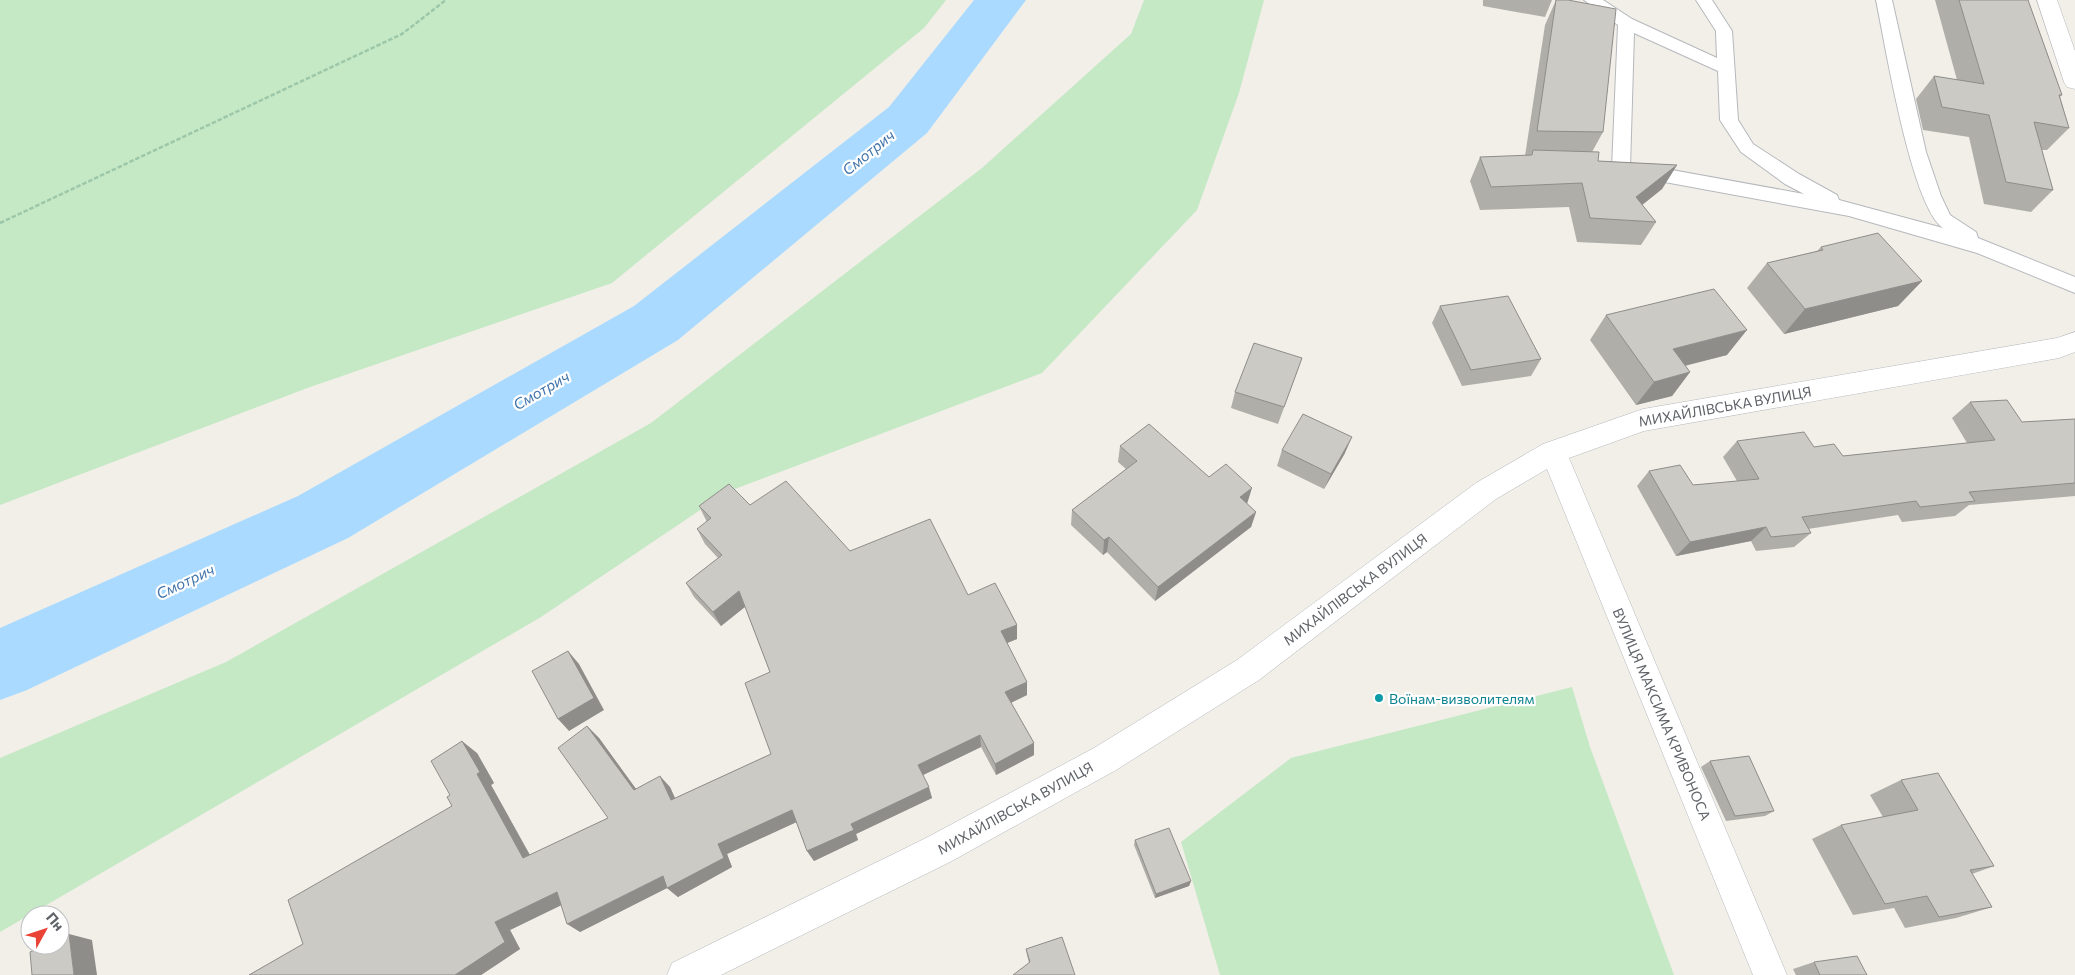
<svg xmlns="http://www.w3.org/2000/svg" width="2075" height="975" viewBox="0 0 2075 975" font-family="Commissioner,sans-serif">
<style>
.green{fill:#c5e8c5}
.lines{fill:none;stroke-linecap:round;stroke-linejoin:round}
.river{fill:#aadaff;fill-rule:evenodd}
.lane-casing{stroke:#b5b8bc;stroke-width:2}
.street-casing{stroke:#b5b8bc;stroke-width:1}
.path{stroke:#9cc7a9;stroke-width:2.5;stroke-dasharray:4.5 2;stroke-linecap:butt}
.lane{fill:#fff;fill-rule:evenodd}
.street{fill:#fff;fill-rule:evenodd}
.wall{fill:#afaea9}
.shaded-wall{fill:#8f8d8a}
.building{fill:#cccac5;stroke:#8f8d8a}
.culture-dot{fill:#0f9aa8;stroke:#fff;stroke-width:2}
.labels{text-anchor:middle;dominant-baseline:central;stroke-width:4.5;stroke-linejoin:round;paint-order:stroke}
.street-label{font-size:14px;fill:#5f6368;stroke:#fff}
.culture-label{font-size:14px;fill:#0d838f;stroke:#fff;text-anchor:start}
.water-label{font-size:15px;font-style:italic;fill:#4174aa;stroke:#fff}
</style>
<rect width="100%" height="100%" fill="#f1efe8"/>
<path class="green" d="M0,0h946l-22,28 -312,255 -302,104 -310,118z
M1144,0h120l-25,93 -42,117 -155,163 -315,119 -186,125 -541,315v-174l226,-96 425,-239 331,-255 149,-134z
M1572,687l18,60 84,228h-454l-39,-133 110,-84z"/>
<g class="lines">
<path class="river" d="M974,0h52l-99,133 -249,207 -330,198 -321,152 -27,10v-72l298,-132 336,-190 255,-199z"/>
<defs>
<path id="lane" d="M1584,0h19l29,19 85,39 -1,-27 -20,-31h16l20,31 6,89 15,24 46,30 38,21 2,5 104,28c-32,-22 -58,-185 -67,-228h16l34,152 15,44 9,19 26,17 2,6 97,39v16l-98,-40 -128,-37 -217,-40 -2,-5 2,-5 7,-2 165,30 -19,-10 -44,-32 -21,-32 -2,-49 -84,-38 -4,135 -2,5 -7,2 -7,-2 -2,-5 6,-143z"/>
<path id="street" d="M2037,0h20l18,51v38l-8,-2 -3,-5z
M2075,332v20l-16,6 -415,73 -75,27 218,517h-34l-206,-506 -51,30 -237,181 -143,90 -166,92 -229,113h-54l5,-12 254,-125 168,-90 143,-88 239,-177 67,-39 100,-35 414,-71z"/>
</defs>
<use href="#lane" class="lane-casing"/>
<use href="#street" class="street-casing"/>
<path class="path" d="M0,223l402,-189 44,-34"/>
<use href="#lane" class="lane"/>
<use href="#street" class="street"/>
</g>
<path class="wall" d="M1483,0h69l-7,17 -62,-11z
M1556,0l47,132 -11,20 6,9 79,4 -15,24 -20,16 14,17 -15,23 -64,-3 -8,-35 -89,3 -10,-29 10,-24 45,-1 20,-131z
M1935,0h93l34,95 -2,2 9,31 -22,22h-5l11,40 -22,22 -47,-8 -15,-67 -46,-7 -7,-31 18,-23 23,4z
M1821,247l101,34 -24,25 -114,28 -37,-46 20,-25 50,-12z
M1440,306l101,53 -10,17 -69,10 -30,-63z
M1606,315l121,40 -42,11 5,6 -18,24 -36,9 -46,-65z
M1302,358l-6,17 -18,49 -47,-16 4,-16z
M1970,402l52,20 53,-3v77l-106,9 -14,11 -53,6 -4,-7 -90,14 3,4 -17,14 -38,4 -5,-10 -75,15 -39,-70 12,-15 44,14 44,-4 -14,-24 14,-16 77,6 29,9 124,-13 -15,-25z
M1120,446l89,31 38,27 9,8 -5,15 -96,74 -48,-49 -4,3 -32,-30 1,-15 54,-41 -8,-7z
M1282,450l63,3 -21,36 -47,-23z
M750,505l100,46 118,44 49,30v14l-10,4 20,52 -16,8 23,40v12l-38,20 -15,-28 -58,28 9,23 -76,36 2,6 -44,21 -7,-10 -11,-29 -69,32 5,13 -54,30 -11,-9 -87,44 -19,-27 -51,25 10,19 -39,26h-232l54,-31 149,-138 -2,-11 27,-42 17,30 -3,2 39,70 78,-37 -21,-92 12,12 37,51 34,-2 5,11 96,-44 -1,-82 -25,-65 -24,19 -27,-29 -8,-14 32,-25 -13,-14 -8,-15 10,-7 -8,-16z
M1710,761l64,50 -9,5 -39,5 -25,-54z
M1901,780l93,86 -22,8 20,33 -36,11 -51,10 -11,-20 -41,7 -41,-76 29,-14 42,-8 -13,-22z
M1135,840l56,41 -2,5 -34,12 -21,-53z
M1026,949l49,26 -46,-12 -2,-8z
M1814,962l53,13h-71l-3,-6z"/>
<path class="shaded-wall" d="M1677,165l-15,24 -40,32 14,-24z
M1922,281l-24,25 -114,28 21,-25z
M1747,330l-20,25 -72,18 18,-24z
M1690,372l-18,24 -36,9 18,-23z
M1352,437l-7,16 -21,36 7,-15z
M1252,488l-5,16 -7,-7z
M1256,512l-5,15 -96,74 3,-14z
M1766,527l-15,14 -75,15 14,-14z
M1109,537l-2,15 -4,3 1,-15z
M739,591l7,15 -25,20 -8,-14z
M1017,625v14l-15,6 -1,-14z
M568,651l11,13 25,46 -35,21 -11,-12z
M1027,682v13l-21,10 -1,-13z
M587,726l12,12 45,62 -10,-10z
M980,735l1,12 -60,29 -3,-11z
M462,741l15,12 17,30 -3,2 46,83 -14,-10 -46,-84z
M1034,743v12l-38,20 -1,-11z
M660,776l10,11 10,23 -9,-10z
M929,787l3,11 -76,36 2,6 -44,21 -7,-10 44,-27z
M792,810l7,11 -72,33 5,13 -54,30 -11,-9 51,-44z
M663,876l10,9 -93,47 -13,-8z
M1191,881l-2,5 -34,12 1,-4z
M557,892l13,9 -60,29 10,19 -39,26h-26l40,-53z
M69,934l23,6 5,35h-23z"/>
<path class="building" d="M1556,0h12l48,9 -13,123 -66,-1z
M1959,0h69l34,95h-3l10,33 -35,-6 19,68 -47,-8 -17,-67 -47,-8 -8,-31 50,8z
M1533,150l66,2 -1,9 79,4 -41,32 20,25 -66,-4 -8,-35 -91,4 -11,-30 52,-2z
M1878,233l44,48 -117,28 -38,-46 56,-13 -2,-3z
M1714,289l33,41 -74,19 17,23 -36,10 -48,-67z
M1508,296l33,63 -70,11 -31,-64z
M1254,343l48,15 -18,49 -49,-15z
M2007,400l15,22 53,-3v64l-106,9 6,9 -55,6 -4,-6 -114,16 9,16 -40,4 -5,-10 -76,15 -41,-71 31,-6 13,20 66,-6 -22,-38 67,-9 10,15 20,-3 9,12 152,-16 -25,-38z
M1303,414l49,23 -21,37 -49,-24z
M1149,424l60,53 17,-13 26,24 -12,9 16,15 -98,75 -49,-50 -5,3 -32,-30 65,-49 -17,-15z
M786,481l64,70 80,-32 38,76 27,-12 22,42 -16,6 26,51 -22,10 29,51 -39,21 -15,-29 -62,30 11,22 -78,37 3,6 -47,21 -15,-41 -74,34 6,14 -57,30 -4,-12 -96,48 -10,-32 -62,30 10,20 -50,33h-206l54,-31 -15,-44 164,-94 -5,-9 3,-2 -19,-34 31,-20 18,31 -3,2 46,84 85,-40 -50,-70 29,-22 47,64 26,-14 11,24 100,-46 -26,-71 25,-11 -31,-81 -26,21 -27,-29 36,-28 -25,-26 14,-11 -12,-12 30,-22 21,21z
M568,651l26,47 -36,21 -26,-48z
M1749,756l25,55 -39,5 -25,-55z
M1938,773l56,93 -24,4 22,37 -53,10 -12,-21 -42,8 -44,-79 77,-15 -17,-30z
M1169,828l22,53 -35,13 -21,-54z
M69,934l5,41h-42l-2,-23 15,-7h15v-7z
M1062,937l13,38h-62l17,-13 -4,-13z
M1857,956l10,19h-47l-6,-13z"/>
<circle class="culture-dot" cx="1379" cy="698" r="5"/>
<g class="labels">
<g class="street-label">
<text transform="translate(1725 406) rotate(-10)">МИХАЙЛІВСЬКА ВУЛИЦЯ</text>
<text transform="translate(1355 589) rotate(-37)">МИХАЙЛІВСЬКА ВУЛИЦЯ</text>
<text transform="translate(1662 714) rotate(67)">ВУЛИЦЯ МАКСИМА КРИВОНОСА</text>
<text transform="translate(1015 808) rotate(-29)">МИХАЙЛІВСЬКА ВУЛИЦЯ</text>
</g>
<g class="culture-label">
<text x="1389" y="698">Воїнам-визволителям</text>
</g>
<g class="water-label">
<text transform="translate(868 152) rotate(-39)">Смотрич</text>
<text transform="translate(541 390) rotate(-30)">Смотрич</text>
<text transform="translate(185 581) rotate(-25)">Смотрич</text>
</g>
</g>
<g transform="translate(45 930) rotate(50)"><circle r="24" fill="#ffffff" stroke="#bfc1c3"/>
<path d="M0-4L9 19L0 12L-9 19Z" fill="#ea4335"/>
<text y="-8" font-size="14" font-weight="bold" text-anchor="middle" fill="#5f6368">Пн</text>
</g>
</svg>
